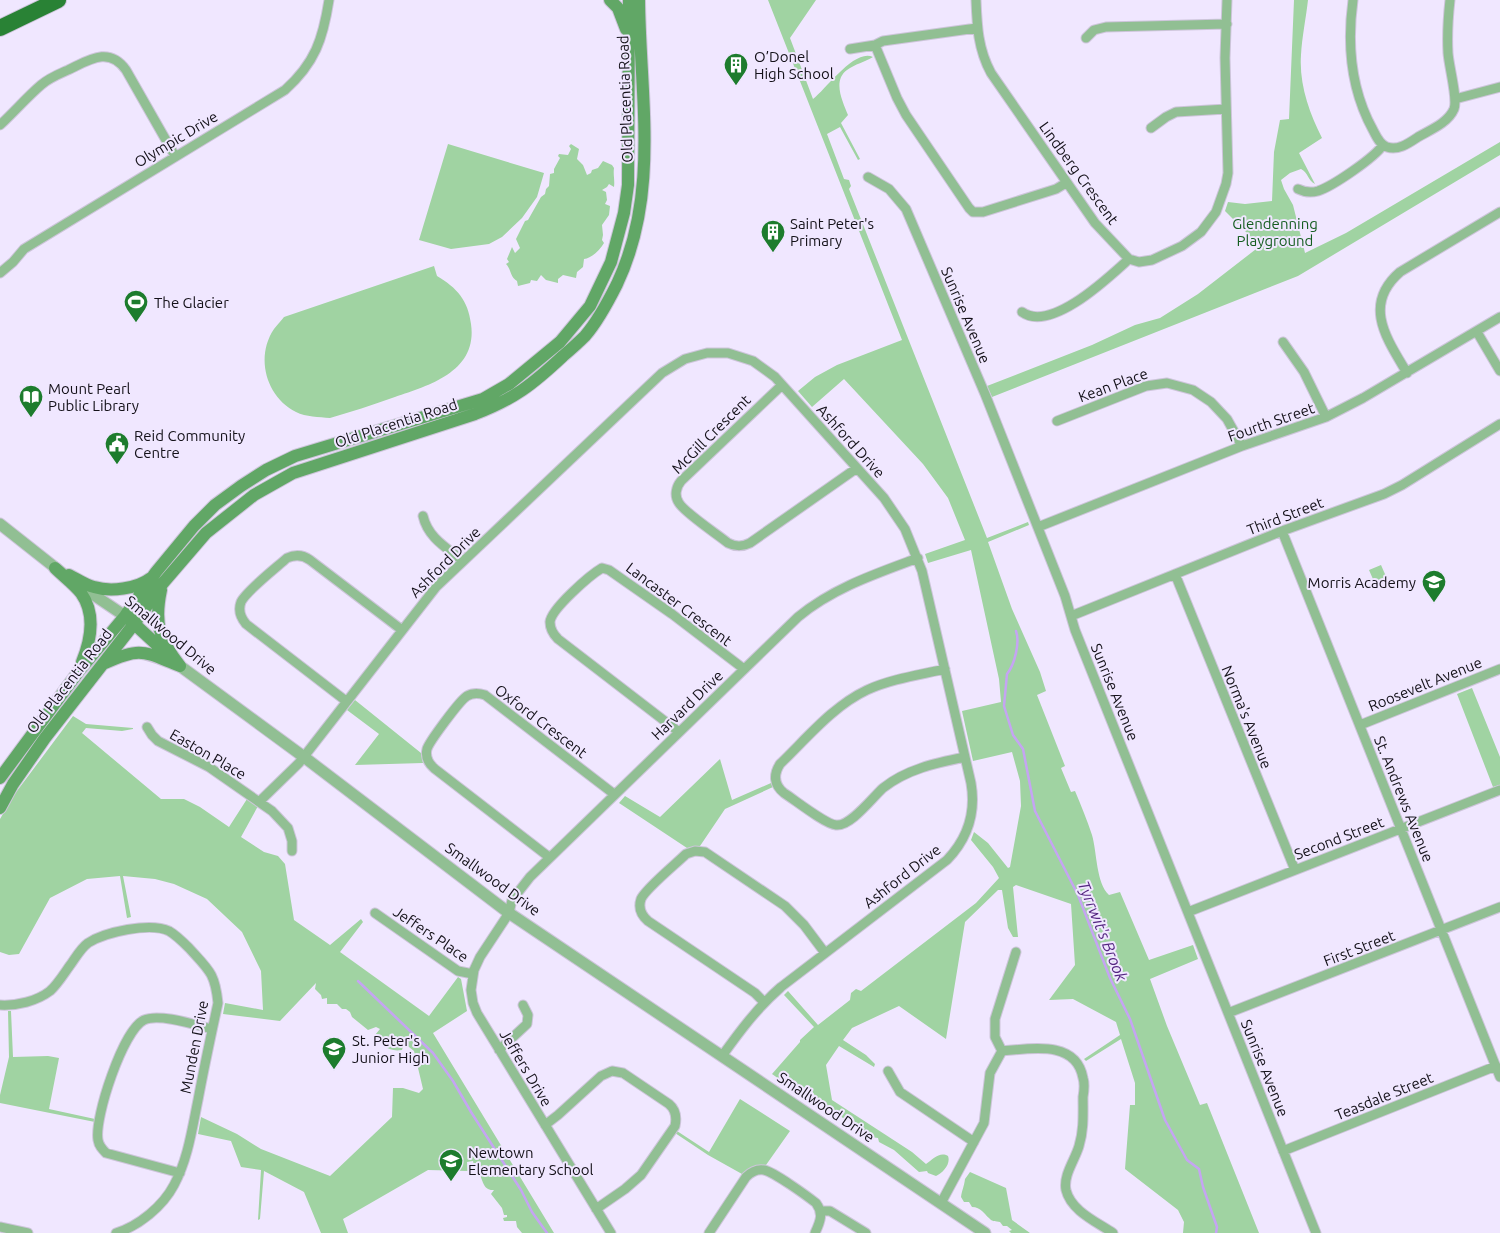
<svg xmlns="http://www.w3.org/2000/svg" width="1500" height="1233" viewBox="0 0 1500 1233" font-family="Ubuntu,sans-serif">
<style>
.green{fill:#a0d3a2}
.lines{fill:none;stroke-linecap:round;stroke-linejoin:round}
.stream{stroke:#c5a4f3;stroke-width:2.5}
.minor-casing{stroke:#cdc5da;stroke-width:11}
.tertiary-casing{stroke:#cdc5da;stroke-width:13}
.secondary-casing{stroke:#cdc5da;stroke-width:14}
.motorway-casing{stroke:#cdc5da;stroke-width:18}
.minor{stroke:#91bf93;stroke-width:9}
.tertiary{stroke:#91bf93;stroke-width:11}
.secondary{stroke:#61a766;stroke-width:12}
.motorway{stroke:#298235;stroke-width:16}
.labels{text-anchor:middle;dominant-baseline:central;stroke-width:4;stroke-linejoin:round;paint-order:stroke}
.poi-label{font-size:15px;fill:#141119;stroke:#f0e7ff;text-anchor:start}
.street-label{font-size:15px;fill:#141119;stroke:#f0e7ff}
.park-label{font-size:15px;fill:#155d21;stroke:#f0e7ff}
.water-label{font-size:16px;font-style:italic;fill:#542681;stroke:#f0e7ff}
</style>
<rect width="100%" height="100%" fill="#f0e7ff"/>
<path class="green" d="M768,0h48l-26,38 23,61c14,-11 42,-51 60,-42 -8,5 -18,7 -26,13 -15,11 -4,32 1,45l-7,8 19,36 -2,1 -18,-33 -13,7 17,45 5,1 2,6 -2,3 138,349 41,-16 1,3 -41,17 24,67 28,63 6,19 -9,4 28,71 -4,2 10,24 4,-1c6,14 12,29 17,44 5,17 4,48 17,60l11,-3 29,68 44,-15 5,14 -48,20 17,47 33,79 7,-2 52,130h-76l1,-11 -6,-12 -53,-41 5,-64h5v-22l-14,-44 -35,22 -2,-2 36,-24 -4,-13 -43,-23 -24,1 26,-35 -4,-61 -55,-19 -3,2 5,50h-5l-5,-9 -6,-38h-4l-33,32 -19,117 -47,-33 -47,22 -9,12 23,15 9,9 -1,3 -35,-21 -13,19 6,35 80,52 14,12c7,-5 14,-13 22,-8 3,8 -5,17 -12,20l-8,-3 -1,-2 -8,1 -25,-22 -15,-8 -1,-4c-9,0 -15,-11 -24,-12l-7,-8h-4l-13,-9v-2l-11,-5 -7,-11 -6,7 -34,-24 28,-32v-2l14,-13 -30,-32 4,-4 30,34 32,-25 1,-7 5,-4 5,2 115,-88 23,-25 -6,-11 -22,-27 3,-8 14,11 20,25 2,-1 11,-61 -1,-25 -8,-29 -39,9 -11,-50 39,-9 -2,-23 -28,-129 -43,13 -3,-9 40,-14 -17,-42 -25,-34 -79,-85 -32,28 -14,-16 17,-14 22,-12 65,-25z
M1294,0h14c-2,18 -6,37 -7,55 -2,29 8,57 21,83l-23,15 16,31c-7,-3 -7,-12 -14,-15l-11,4 -9,7 3,9 9,16 12,48 41,-20 154,-91v13l-202,121 -306,121 -5,-11 105,-41 43,-20 25,-7 38,-24 62,-48 -35,-35 3,-9 17,2 27,-3 2,-49 6,-32 9,-1z
M448,144l96,29 -7,24 -15,21 -20,19 -13,7 -38,5 -32,-9z
M571,144l8,5 -2,10 6,6 4,10 4,-2 1,-3 6,-2 5,-7 9,4 2,3c-1,7 1,12 0,19l-5,-3 -2,3 -5,3 4,2 1,8 -2,4 5,2 -1,9 -7,10 1,10 -1,5 2,3c-4,7 -12,15 -20,16l-1,8 -6,5 -1,6 -13,-3 -5,4v4l-12,-3 -5,-5 -4,6 -6,-1 -1,3 -12,3 -1,-5c-7,-4 -6,-12 -11,-17l3,-2 -2,-3 5,-12 3,6 5,-5 -4,-9 9,-18 3,-1 13,-23 4,-3 1,-5 3,-3 1,-12 4,-1v-4l6,-11 -2,-2 1,-2 9,1 3,-6 -2,-3z
M434,266l3,10c20,12 31,24 34,48 7,48 -43,62 -79,74 -20,7 -41,14 -62,20 -11,-1 -24,-1 -34,-6 -30,-15 -41,-55 -22,-83 3,-4 7,-8 10,-12z
M1381,565l7,16 -12,5 -7,-16z
M1472,688l28,69v28l-7,2 -36,-93z
M355,700l66,53 2,10 -68,2 24,-31 -32,-24z
M73,716l13,8 47,4v1l-11,2 -36,-3 -4,5 79,66h23l16,8 29,20 18,-28 11,7 -17,31 23,15 14,4 7,8 9,56 36,25 31,-26 2,3 -23,30 89,64 29,-39 3,2 6,32 -34,22 121,200h-32l-5,-6 -1,-6h-12l-1,-3 4,-1v-2h-3l-2,-7 -11,-14 3,-4c-11,1 -11,-10 -15,-17 -2,-5 -5,-6 -6,-12l-6,1 1,9 -40,-1 -85,49 5,14h-27l-17,-41 -40,-21 -4,48 -2,1 3,-50 -20,-3 -10,-26 -33,-7 3,-17 36,17 24,15 69,27 62,-59 1,-29h10l16,5 4,-4 -9,-38 -10,-8 -2,7c-13,2 -20,-4 -27,-15l5,-6 -4,-2 -8,3 -16,-13 -2,-5 -4,-3h-4l-5,-5h-10v-6l-5,1 -1,-4 -6,-6 1,-6 -36,38 -57,-7 2,-11 38,7 -2,-39 -19,-39 -35,-33 -33,-15 -19,-5 -32,-3 8,41 -4,1 -7,-42 -33,3 -37,19 -31,56 -10,1 -9,-3v-133l14,-24z
M720,759l12,41 39,-17 2,4 -48,22 -25,37 -13,2 -68,-45 6,-7 35,21z
M8,1011h3l2,46 35,-1 11,2 -10,51 46,10v3l-95,-19v-8l9,-38z
M740,1099l50,32 -24,34 -12,1 -12,8 -34,-19 -33,-22 2,-2 32,21z
M970,1172l36,16 6,32 18,13h-19l-2,-2 3,-1 -5,-4h-4l-3,-4c-4,-1 -8,0 -11,-4 -5,-4 -8,-11 -17,-11l-3,-5h-5l-3,-5c1,-7 3,-10 4,-18z"/>
<g class="lines">
<path class="stream" d="M1016,631c4,11 -1,33 -9,43l-3,32 9,29 10,14 12,62 43,84 32,83 20,41 35,101 22,40 12,9 4,18 14,40 -1,6
M358,981l75,72 20,28 18,31 50,78 11,22 15,21"/>
<defs>
<path id="minor" d="M976,0c1,26 2,49 15,73l104,150 34,36 10,3 13,-2 30,-14 19,-14 15,-20 10,-28 2,-11 -3,-115 2,-58
M1353,0c-6,44 -2,90 20,130 3,6 7,15 14,17 11,4 22,-4 31,-10 12,-7 30,-14 36,-28 4,-10 -5,-42 -6,-56 -1,-18 0,-35 2,-53
M977,28l-94,13 -8,4 22,53 9,17 63,93 4,4h10l73,-23 10,-6
M1086,38l8,-8 12,-3 121,-3
M850,49l25,-4
M1455,99l45,-12
M0,125c14,-13 27,-28 41,-40 8,-7 18,-11 27,-15 21,-10 41,-24 58,0l49,86
M1151,128l15,-11 10,-5 50,-3
M868,177l21,12 17,20 79,185 80,202 10,34 241,603
M1298,189c6,3 13,4 20,2 15,-5 56,-33 65,-46
M0,273l13,-11 11,-13 261,-159c30,-27 38,-51 44,-90
M1022,312c29,21 87,-35 107,-53
M1477,332l23,39
M1283,342l21,30 22,45
M1407,373c-20,-34 -45,-68 -7,-101l100,-60
M782,385l-101,96c-5,6 -7,15 -2,22 6,10 38,31 49,40 8,4 14,4 22,0l107,-75
M1057,421l89,-35 21,-3 26,7 18,12 16,17 15,27
M423,516c5,22 24,32 40,45
M1038,527l204,-81 84,-29 37,-19 137,-81
M1282,531l218,546
M1175,574l120,296
M1071,616l211,-85 102,-37 18,-9 98,-61
M945,669c-26,6 -54,10 -78,21 -34,16 -60,48 -87,74 -7,11 -6,21 4,29 11,7 41,31 52,32 14,2 36,-27 47,-37 24,-19 53,-25 82,-31
M346,701l-100,-77c-5,-6 -8,-14 -5,-22 5,-11 36,-35 46,-44 9,-4 16,-3 23,2l92,70
M1360,725l140,-56
M147,727l5,8 6,6 51,26 63,44 16,17 4,13v10
M679,732l-121,-93c-5,-5 -8,-10 -8,-17 1,-13 40,-47 52,-54l7,2 63,44 72,55
M260,801l39,-38 137,-176 226,-214 23,-14 22,-6h21l25,8 22,16 109,121 21,31 17,42 49,212c5,29 -3,55 -24,77l-166,127c-24,21 -41,44 -59,69
M549,857l-114,-88c-6,-5 -10,-12 -8,-20 2,-7 33,-49 40,-53 5,-3 12,-3 18,-1l129,99
M1188,912l312,-122
M375,913l83,58 15,3
M764,1002l-9,-9 -107,-72c-7,-6 -10,-13 -7,-22 4,-10 36,-36 45,-45l9,-3 10,1 80,54 19,19 21,28
M0,1005c17,1 37,-4 50,-14 8,-7 15,-19 21,-27 5,-7 10,-16 17,-21 17,-11 62,-21 81,-12 7,4 14,11 20,17 20,22 26,25 29,55 -7,32 -14,65 -20,97 -6,29 -10,59 -24,85 -11,21 -35,41 -58,48
M1228,1013l272,-106
M499,1050l28,-26 1,-9 -5,-10
M1002,1051l-7,-14v-18l21,-67
M888,1071l12,21 74,50
M545,1125l13,-10 43,-39 11,-5 11,2 46,31c7,6 8,13 6,22l-34,49 -16,14 -29,20
M1283,1151l213,-85
M180,1173l-74,-20c-4,-4 -7,-7 -8,-13 -4,-22 25,-110 46,-120 15,-7 52,5 68,9
M941,1203l43,-80 6,-50 12,-22c27,-2 74,-12 81,27 2,6 1,13 0,19 0,17 1,33 -4,49 -4,14 -16,29 -13,44 5,21 31,32 47,43
M821,1211h9l36,22
M0,1227l28,6
M611,1233l-134,-220 -4,-10 -2,-13 3,-20 6,-13 29,-44 3,-13 18,-23 268,-260c35,-29 77,-43 120,-59
M709,1233l37,-56c5,-5 11,-8 18,-7 10,2 43,26 52,33 8,11 4,19 -1,30"/>
<path id="tertiary" d="M0,524l62,49
M79,585l46,31
M180,666l124,91 205,156 476,320"/>
<path id="secondary" d="M610,0l8,8 8,21
M55,568c8,8 19,16 26,25 15,21 10,47 1,69
M69,575c8,4 16,10 25,12 16,5 43,2 57,-9
M161,590c-7,33 -2,49 19,76
M129,619l39,36
M105,663c37,-17 39,-11 75,3
M0,778l79,-107 46,-55 31,-44 38,-46 21,-21 26,-19 25,-16 29,-14 188,-57 26,-15 51,-42 30,-36 21,-44 13,-49 4,-28 1,-185
M0,808l13,-24 32,-46 89,-114 29,-41 43,-50 48,-38 39,-22 182,-59c39,-15 57,-29 88,-58 7,-6 15,-13 22,-20 13,-15 23,-34 32,-52 43,-91 23,-187 22,-284"/>
<path id="motorway" d="M0,28l58,-28"/>
</defs>
<use href="#minor" class="minor-casing"/>
<use href="#tertiary" class="tertiary-casing"/>
<use href="#secondary" class="secondary-casing"/>
<use href="#motorway" class="motorway-casing"/>
<use href="#minor" class="minor"/>
<use href="#tertiary" class="tertiary"/>
<use href="#secondary" class="secondary"/>
<use href="#motorway" class="motorway"/>
</g>
<defs>
<symbol id="building-pin" viewBox="-11 -11 22 30"><path d="M0 17L-7.5 6A9.5 9.5 0 1 1 7.5 6Z" fill="#1d7c2d" stroke="#f0e7ff"/><path d="M-4-6H4V6H1V3H-1V6H-4ZM-2.5-4.3h1.7v1.8h-1.7ZM.8-4.3h1.7v1.8H.8ZM-2.5-1h1.7V.8h-1.7ZM.8-1h1.7V.8H.8Z" fill="#fff"/></symbol>
<symbol id="stadium-pin" viewBox="-11 -11 22 30"><path d="M0 17L-7.5 6A9.5 9.5 0 1 1 7.5 6Z" fill="#1d7c2d" stroke="#f0e7ff"/><path d="M0-5a6.5 5 0 1 0 0 10a6.5 5 0 1 0 0-10ZM-3.5-1.8h7v3.6h-7Z" fill="#fff"/></symbol>
<symbol id="library-pin" viewBox="-11 -11 22 30"><path d="M0 17L-7.5 6A9.5 9.5 0 1 1 7.5 6Z" fill="#1d7c2d" stroke="#f0e7ff"/><path d="M-6-4Q-3-5.5-.7-3.5V5Q-3 3-6 4ZM6-4Q3-5.5 .7-3.5V5Q3 3 6 4Z" fill="#fff"/></symbol>
<symbol id="civic-pin" viewBox="-11 -11 22 30"><path d="M0 17L-7.5 6A9.5 9.5 0 1 1 7.5 6Z" fill="#1d7c2d" stroke="#f0e7ff"/><path d="M-.6-6.5H3V-4.5H.6V-3L4-1V1h2V6H-6V1h2V-1L-.6-3ZM-1.2 2.5V6h2.4V2.5Z" fill="#fff"/></symbol>
<symbol id="school-pin" viewBox="-11 -11 22 30"><path d="M0 17L-7.5 6A9.5 9.5 0 1 1 7.5 6Z" fill="#1d7c2d" stroke="#f0e7ff"/><path d="M0-5L7-2L0 1L-7-2ZM-4 1L0 2.5L4 1V4Q0 6-4 4Z" fill="#fff"/></symbol>
</defs>
<g fill-rule="evenodd">
<use href="#building-pin" x="722" y="51" width="28" height="38"/>
<use href="#building-pin" x="759" y="218" width="28" height="38"/>
<use href="#stadium-pin" x="122" y="288" width="28" height="38"/>
<use href="#library-pin" x="17" y="383" width="28" height="38"/>
<use href="#civic-pin" x="103" y="430" width="28" height="38"/>
<use href="#school-pin" x="1420" y="568" width="28" height="38"/>
<use href="#school-pin" x="320" y="1035" width="28" height="38"/>
<use href="#school-pin" x="437" y="1147" width="28" height="38"/>
</g>
<g class="labels">
<g class="poi-label">
<text x="754" y="56">O’Donel<tspan x="754" dy="17">High School</tspan></text>
<text x="790" y="223">Saint Peter's<tspan x="790" dy="17">Primary</tspan></text>
<text x="154" y="302">The Glacier</text>
<text x="48" y="388">Mount Pearl<tspan x="48" dy="17">Public Library</tspan></text>
<text x="134" y="435">Reid Community<tspan x="134" dy="17">Centre</tspan></text>
<text x="1416" y="582" text-anchor="end">Morris Academy</text>
<text x="352" y="1040">St. Peter's<tspan x="352" dy="17">Junior High</tspan></text>
<text x="468" y="1152">Newtown<tspan x="468" dy="17">Elementary School</tspan></text>
</g>
<g class="street-label">
<text transform="translate(625 99) rotate(-92)">Old Placentia Road</text>
<text transform="translate(176 139) rotate(-31)">Olympic Drive</text>
<text transform="translate(1079 173) rotate(54)">Lindberg Crescent</text>
<text transform="translate(966 315) rotate(67)">Sunrise Avenue</text>
<text transform="translate(1113 385) rotate(-20)">Kean Place</text>
<text transform="translate(1271 422) rotate(-19)">Fourth Street</text>
<text transform="translate(396 423) rotate(-18)">Old Placentia Road</text>
<text transform="translate(711 434) rotate(-45)">McGill Crescent</text>
<text transform="translate(851 441) rotate(48)">Ashford Drive</text>
<text transform="translate(1285 516) rotate(-21)">Third Street</text>
<text transform="translate(445 562) rotate(-45)">Ashford Drive</text>
<text transform="translate(679 604) rotate(37)">Lancaster Crescent</text>
<text transform="translate(171 635) rotate(40)">Smallwood Drive</text>
<text transform="translate(69 681) rotate(-52)">Old Placentia Road</text>
<text transform="translate(1425 684) rotate(-22)">Roosevelt Avenue</text>
<text transform="translate(1115 692) rotate(68)">Sunrise Avenue</text>
<text transform="translate(687 705) rotate(-44)">Harvard Drive</text>
<text transform="translate(1247 717) rotate(68)">Norma's Avenue</text>
<text transform="translate(541 721) rotate(37)">Oxford Crescent</text>
<text transform="translate(208 754) rotate(30)">Easton Place</text>
<text transform="translate(1404 799) rotate(68)">St. Andrews Avenue</text>
<text transform="translate(1339 838) rotate(-21)">Second Street</text>
<text transform="translate(902 876) rotate(-38)">Ashford Drive</text>
<text transform="translate(493 879) rotate(36)">Smallwood Drive</text>
<text transform="translate(431 934) rotate(34)">Jeffers Place</text>
<text transform="translate(1359 948) rotate(-21)">First Street</text>
<text transform="translate(194 1047) rotate(-79)">Munden Drive</text>
<text transform="translate(526 1068) rotate(59)">Jeffers Drive</text>
<text transform="translate(1265 1068) rotate(68)">Sunrise Avenue</text>
<text transform="translate(1384 1096) rotate(-22)">Teasdale Street</text>
<text transform="translate(826 1107) rotate(34)">Smallwood Drive</text>
</g>
<g class="park-label">
<text x="1275" y="223">Glendenning<tspan x="1275" dy="17">Playground</tspan></text>
</g>
<g class="water-label">
<text transform="translate(1103 931) rotate(68)">Tyrrwit's Brook</text>
</g>
</g>
</svg>
